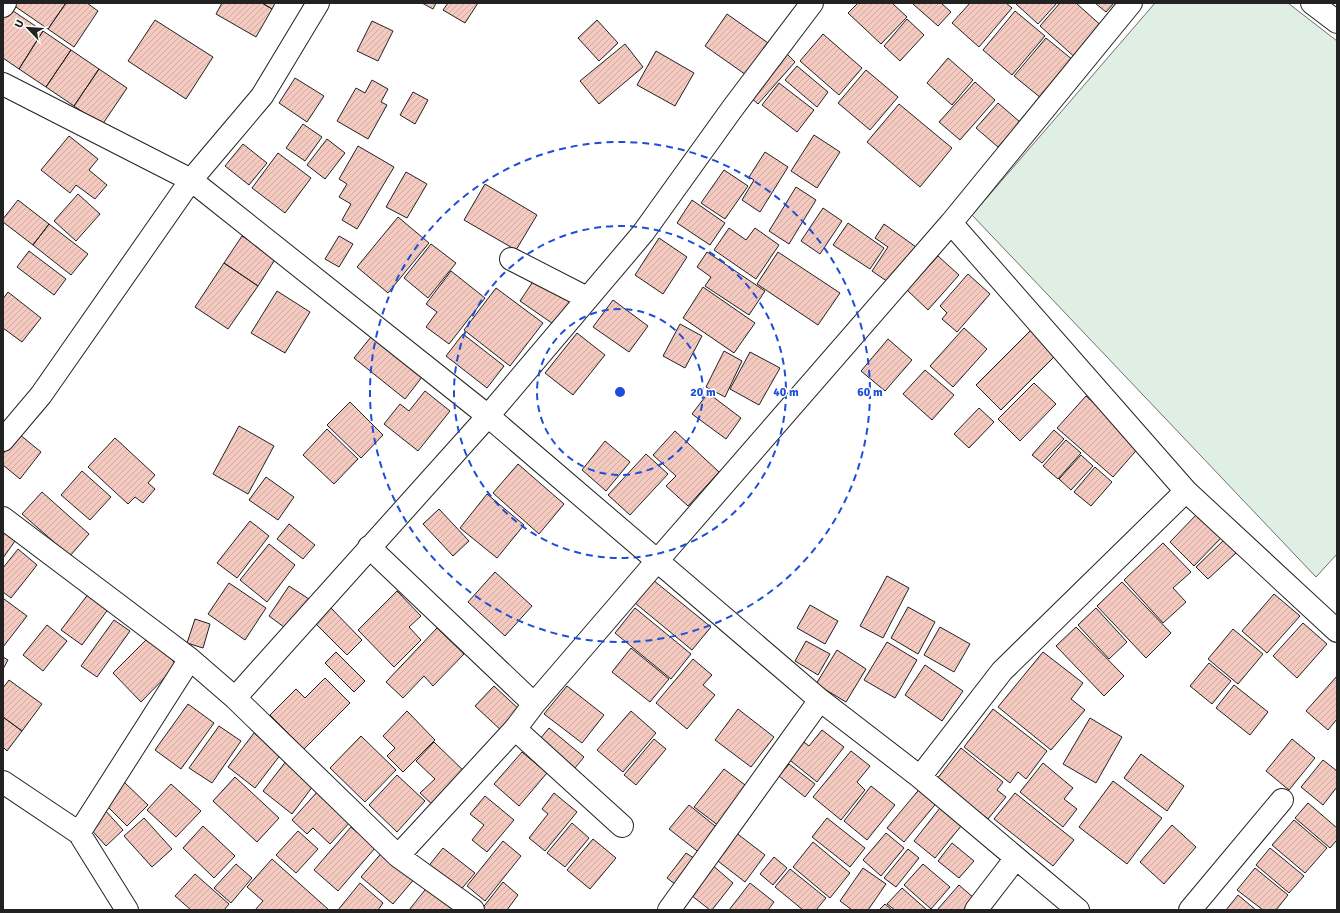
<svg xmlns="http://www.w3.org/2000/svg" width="1340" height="913" viewBox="0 0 1340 913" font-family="Signika,sans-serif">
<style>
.grass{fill:#e0efe3;stroke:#6f6f6f}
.building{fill:url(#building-hatch);stroke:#222}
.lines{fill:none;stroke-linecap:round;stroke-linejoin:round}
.minor-casing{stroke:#222;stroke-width:24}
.minor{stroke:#fff;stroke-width:22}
.ring{fill:none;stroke:#1d4ed8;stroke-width:2;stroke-dasharray:7 5}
.centre{fill:#1d4ed8;stroke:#fff;stroke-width:2}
.ring-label{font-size:12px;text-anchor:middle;font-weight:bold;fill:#1d4ed8;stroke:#fff;stroke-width:3;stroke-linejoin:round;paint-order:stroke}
</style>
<defs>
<pattern id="building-hatch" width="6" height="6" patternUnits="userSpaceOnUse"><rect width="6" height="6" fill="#f3c9c0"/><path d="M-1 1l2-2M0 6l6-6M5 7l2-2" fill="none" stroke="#d0aca5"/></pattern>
</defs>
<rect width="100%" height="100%" fill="#fff"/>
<path class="grass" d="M1155,3h133l49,38v513l-21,23 -344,-362z"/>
<path class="building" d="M15,3h51l-18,26 -35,-24z
M66,3h21l11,8 -24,36 -26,-18z
M222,3h40l10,6 -16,28 -40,-23z
M262,3h13l-3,6z
M422,3h14l-3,6z
M448,3h30l-13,20 -22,-13z
M858,3h34l15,14 -26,27 -33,-31z
M914,3h27l10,9 -13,14 -25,-22z
M970,3h36l6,5 -33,39 -27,-24z
M1015,3h42l-19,21z
M1060,3h16l29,26 -27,31 -38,-34z
M1095,3h19l-8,9z
M10,9l33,22 -24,38 -16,-11v-39z
M1015,11l30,25 -33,39 -29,-25z
M727,14l44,31 -22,32 -44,-31z
M907,19l17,16 -24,26 -16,-15z
M155,20l58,37 -27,42 -58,-38z
M597,20l21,23 -19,18 -21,-23z
M372,21l21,10 -15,30 -21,-10z
M43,31l28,19 -25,37 -27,-18z
M823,34l39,34 -23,27 -39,-34z
M1046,38l33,27 -32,38 -33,-27z
M625,44l18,23 -44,37 -19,-23z
M71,50l28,19 -25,37 -28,-19z
M656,51l38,22 -19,33 -38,-21z
M785,52l10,10 -37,42 -10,-9z
M948,58l25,22 -21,25 -25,-22z
M797,66l31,26 -11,15 -32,-27z
M99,69l28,19 -25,37 -28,-19z
M866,70l32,27 -28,33 -32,-27z
M295,78l29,18 -17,26 -28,-19z
M372,80l16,9 -7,13 6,3 -19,34 -31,-18 19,-33 9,5z
M975,82l20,18 -35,40 -21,-18z
M779,83l35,27 -17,22 -35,-27z
M413,92l15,8 -13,24 -15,-9z
M998,103l22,19 -22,25 -22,-19z
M899,104l53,44 -32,39 -53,-45z
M303,124l19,13 -17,24 -19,-13z
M814,135l26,17 -23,36 -26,-17z
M69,136l29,23 -9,11 18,15 -12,14 -19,-14 -6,8 -29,-23z
M327,139l18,14 -20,26 -18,-14z
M243,144l24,19 -18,22 -24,-19z
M358,146l36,21 -37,62 -15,-9 9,-16 -12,-7 8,-13 -8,-5z
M765,152l23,15 -28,45 -18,-12 12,-20 -5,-3z
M278,153l33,25 -26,35 -33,-25z
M724,170l24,16 -23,33 -24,-16z
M406,172l21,12 -20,34 -21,-11z
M485,184l52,31 -21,35 -52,-30z
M796,187l20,13 -27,44 -20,-13z
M78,194l22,20 -24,27 -22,-20z
M18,200l31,24 -16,21 -30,-23v-3z
M692,200l33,23 -15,22 -33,-22z
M823,208l19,13 -22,33 -19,-13z
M398,217l31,26 -41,50 -31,-26z
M848,223l36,25 -14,21 -37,-24z
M49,224l39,30 -17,21 -38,-30z
M884,224l32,23 -25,37 -19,-13 16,-24 -13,-9z
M729,228l17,12 9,-12 24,17 -23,34 -42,-29z
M242,236l34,22 -18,28 -34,-23z
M339,236l14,8 -14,23 -14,-8z
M659,238l28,19 -24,37 -28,-19z
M431,244l25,19 -28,35 -24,-20z
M29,251l37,28 -12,16 -37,-28z
M707,252l58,39 -16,24 -44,-29 6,-9 -14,-10z
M778,252l62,41 -22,32 -61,-41z
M938,256l21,19 -31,35 -21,-20z
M224,263l34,23 -30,43 -33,-22z
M451,271l34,27 -36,46 -23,-17 11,-15 -11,-8z
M538,274l39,27 -18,27 -39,-27z
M968,274l22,20 -33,38 -15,-13 5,-6 -7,-7z
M703,287l52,36 -21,30 -51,-35z
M496,288l47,35 -33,43 -46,-36z
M277,291l33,21 -25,41 -34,-20z
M8,292l33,26 -19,24 -19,-14v-29z
M613,300l35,26 -19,26 -36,-25z
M680,324l22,12 -17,32 -22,-12z
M964,328l23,21 -34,38 -23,-21z
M1032,329l25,25 -56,56 -25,-25z
M375,332l51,40 -21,27 -51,-41z
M577,333l28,22 -32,40 -28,-22z
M463,334l41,32 -17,22 -41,-32z
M888,339l24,21 -27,31 -24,-20z
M724,351l18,10 -17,36 -19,-10z
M750,352l30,16 -21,37 -29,-16z
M925,370l29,25 -22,25 -29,-26z
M1034,383l22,21 -36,37 -22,-22z
M425,391l25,20 -32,40 -34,-27 16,-20 9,7z
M708,393l33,25 -15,21 -34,-25z
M1086,396l55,49 -28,32 -56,-49z
M350,402l33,33 -22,23 -34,-33z
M979,408l15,14 -25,26 -15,-14z
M239,426l35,20 -26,48 -35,-20z
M327,429l31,30 -24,25 -31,-29z
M1054,430l10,9 -22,24 -10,-8z
M675,431l44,41 -31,34 -22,-20 10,-10 -23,-21z
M19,434l22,18 -21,27 -17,-14v-11z
M115,438l40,37 -7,8 7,6 -12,14 -8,-6 -7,7 -40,-37z
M1066,440l15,13 -23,26 -15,-13z
M605,441l25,21 -24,29 -24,-21z
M646,454l22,20 -38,41 -22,-20z
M1081,455l12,11 -22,24 -12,-11z
M518,464l46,40 -25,30 -46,-41z
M1095,467l17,15 -21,24 -17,-14z
M82,471l29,26 -21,23 -29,-25z
M266,477l28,20 -16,23 -29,-20z
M42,492l47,42 -19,22 -48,-42z
M487,494l37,31 -27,33 -37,-30z
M439,509l30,32 -16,15 -30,-32z
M1198,513l24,24 -28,29 -24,-24z
M250,521l19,15 -32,42 -20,-15z
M289,524l26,21 -12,14 -26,-20z
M3,532l12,9 -12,17z
M1225,539l12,13 -29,27 -12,-12z
M1163,543l28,29 -18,16 13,14 -23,21 -39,-43z
M269,544l26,21 -28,37 -27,-22z
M18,549l19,16 -26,33 -8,-6v-24z
M495,572l37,34 -27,30 -37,-34z
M887,576l22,12 -26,50 -23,-12z
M653,580l58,47 -19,23 -57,-47z
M1122,582l49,51 -25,25 -49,-52z
M229,583l37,25 -21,32 -37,-26z
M289,586l20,13 -21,31 -19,-14z
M397,591l24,25 -12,11 12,13 -27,27 -36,-37z
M89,593l20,15 -27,37 -21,-15z
M1274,594l26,22 -33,37 -25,-22z
M4,599l23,17 -24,31v-47z
M810,605l28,16 -13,23 -28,-16z
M330,607l32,33 -15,15 -32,-32z
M908,607l27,15 -17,32 -27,-16z
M635,608l56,46 -20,25 -56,-46z
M1096,608l31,34 -18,17 -31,-34z
M195,619l15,5 -7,24 -16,-5z
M114,620l16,11 -33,46 -16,-11z
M1303,623l24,21 -30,34 -24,-22z
M47,625l20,16 -24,30 -20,-16z
M940,627l30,17 -16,28 -30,-17z
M1076,627l48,49 -20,20 -48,-50z
M437,628l27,26 -31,32 -9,-10 -21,22 -17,-16z
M1233,629l30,25 -25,30 -30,-25z
M149,637l28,28 -36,37 -28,-29z
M806,641l24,13 -12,21 -23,-14z
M887,642l30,18 -22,38 -31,-18z
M631,648l38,31 -19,23 -38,-30z
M837,650l29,19 -20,33 -30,-18z
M336,652l29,29 -11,11 -29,-29z
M1043,652l40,31 -12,16 14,11 -34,40 -53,-43z
M3,657l5,3 -5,9z
M693,659l19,16 -9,10 12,10 -28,34 -31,-26z
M1209,663l22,18 -19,23 -22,-18z
M925,665l38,26 -21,30 -37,-26z
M1337,676v43l-9,11 -22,-19z
M325,678l25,25 -46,46 -34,-34 26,-26 9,9z
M9,680l33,24 -20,27 -19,-14v-29z
M1234,685l34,27 -18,23 -34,-27z
M494,686l28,26 -18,21 -29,-27z
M567,686l37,29 -22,28 -38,-29z
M188,704l26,19 -33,46 -26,-19z
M738,709l36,28 -23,30 -36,-27z
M993,709l54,42 -21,28 -8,-7 -8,11 -46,-36z
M407,711l28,29 -32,32 -16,-16 8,-8 -12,-12z
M631,711l25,22 -33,39 -26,-22z
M3,717l19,14 -15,20 -4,-4z
M1090,718l32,19 -26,46 -33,-19z
M219,726l22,15 -29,42 -23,-15z
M549,728l35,29 -14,17 -35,-29z
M822,730l22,17 -27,35 -31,-25 14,-18 9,7z
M254,733l27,21 -26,34 -27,-21z
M361,736l35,34 -31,32 -35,-34z
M654,739l12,10 -30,36 -12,-10z
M1292,739l23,19 -26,32 -23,-19z
M434,742l34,33 -32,33 -16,-15 15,-14 -19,-18z
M961,748l42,34 -6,8 9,7 -18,22 -51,-40z
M851,751l19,15 -13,16 8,8 -24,30 -28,-23z
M522,752l25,21 -28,33 -25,-22z
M1141,754l43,32 -17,25 -43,-33z
M287,760l29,22 -24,32 -29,-23z
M1323,760l14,11v16l-14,18 -22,-18z
M1043,763l30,25 -9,11 13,10 -14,18 -43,-35z
M789,764l26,20 -10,13 -26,-21z
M724,769l25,19 -30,38 -25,-19z
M397,775l28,26 -28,31 -28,-27z
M235,777l44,41 -22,24 -44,-41z
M1113,781l49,37 -35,46 -48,-37z
M124,782l24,23 -21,21 -23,-23z
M171,784l30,27 -25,26 -29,-27z
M871,786l24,19 -28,35 -23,-19z
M922,786l17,14 -35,42 -17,-14z
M318,791l33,30 -21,23 -17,-16 -6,6 -15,-14z
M554,793l23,19 -32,39 -16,-13 19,-24 -6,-5z
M1015,793l59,47 -21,26 -59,-47z
M485,796l29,24 -27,32 -15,-12 12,-15 -14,-11z
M1308,803l29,25v12l-7,8 -35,-30z
M689,805l31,25 -19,24 -32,-25z
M940,808l21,18 -26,32 -21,-17z
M104,809l19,21 -17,16 -19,-21z
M144,818l28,31 -20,18 -28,-31z
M827,818l38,30 -15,19 -38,-30z
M1294,820l33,28 -22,25 -33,-28z
M572,823l17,15 -24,29 -18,-14z
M1172,825l24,22 -32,37 -24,-22z
M203,826l32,30 -21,22 -31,-30z
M351,827l24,21 -37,43 -24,-21z
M298,831l20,18 -22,24 -20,-18z
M735,832l30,23 -20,27 -31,-24z
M886,833l18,15 -23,28 -18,-16z
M593,839l23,19 -26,31 -23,-19z
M503,841l18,15 -36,45 -18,-15z
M813,842l37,31 -20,25 -37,-31z
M952,843l22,18 -15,17 -21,-17z
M443,848l32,25 -17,20 -31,-25z
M1270,848l34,28 -15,17 -33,-28z
M908,849l11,9 -23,29 -12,-9z
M384,850l31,28 -22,26 -32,-27z
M686,853l14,9 -20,26 -13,-10z
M774,857l13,11 -14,17 -13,-11z
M272,859l57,51h-74l8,-9 -16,-14z
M710,863l23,20 -21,27h-2l-23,-18z
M236,864l16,14 -21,25 -17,-15z
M923,864l27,23 -19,22 -27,-24z
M863,868l23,16 -18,26h-16l-12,-9z
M1255,868l33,27 -12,15h-13l-26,-20z
M790,869l36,29 -10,12h-13l-28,-23z
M195,874l34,30 -5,6h-33l-16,-14z
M503,882l15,13 -11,15h-26z
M360,883l23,20 -5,7h-40z
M750,883l24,19 -6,8h-39z
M429,885l32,25h-52z
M959,885l16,14 -9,11h-29z
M902,888l25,22h-32l-8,-6z
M1238,895l18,15h-30z
M885,904l7,6h-13z"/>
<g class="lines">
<defs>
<path id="minor" d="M1312,3l25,19
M3,6l2,-3
M3,84l188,96 297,236 332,284 100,77 158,133
M951,223l235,268 151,140
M511,259l76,39
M3,440l38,-45 150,-215 71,-84 56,-93
M3,518l187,141 45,39 163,158 75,54
M369,547l165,157
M235,698l253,-282 155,-183 89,-124 80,-106
M515,729l107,97
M920,777l82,-106 184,-180
M3,782l76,51 48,77
M79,833l111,-174
M398,856l117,-127 19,-25 123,-143 294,-338 180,-220
M669,910l151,-210
M976,910l40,-52
M1190,910l92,-110"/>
</defs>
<use href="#minor" class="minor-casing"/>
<use href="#minor" class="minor"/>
</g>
<g class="ring">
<circle cx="620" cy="392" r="83"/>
<circle cx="620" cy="392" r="166"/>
<circle cx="620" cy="392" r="250"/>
</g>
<circle cx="620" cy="392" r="6" class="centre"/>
<g class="ring-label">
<text x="703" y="396">20 m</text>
<text x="786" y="396">40 m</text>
<text x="870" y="396">60 m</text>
</g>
<rect width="1340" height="913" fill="none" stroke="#222222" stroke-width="8"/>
<g transform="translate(28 28) rotate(295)" stroke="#ffffff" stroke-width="3" paint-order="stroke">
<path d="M0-3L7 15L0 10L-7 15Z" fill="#222222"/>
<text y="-6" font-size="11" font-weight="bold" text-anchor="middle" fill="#222222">U</text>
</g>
</svg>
